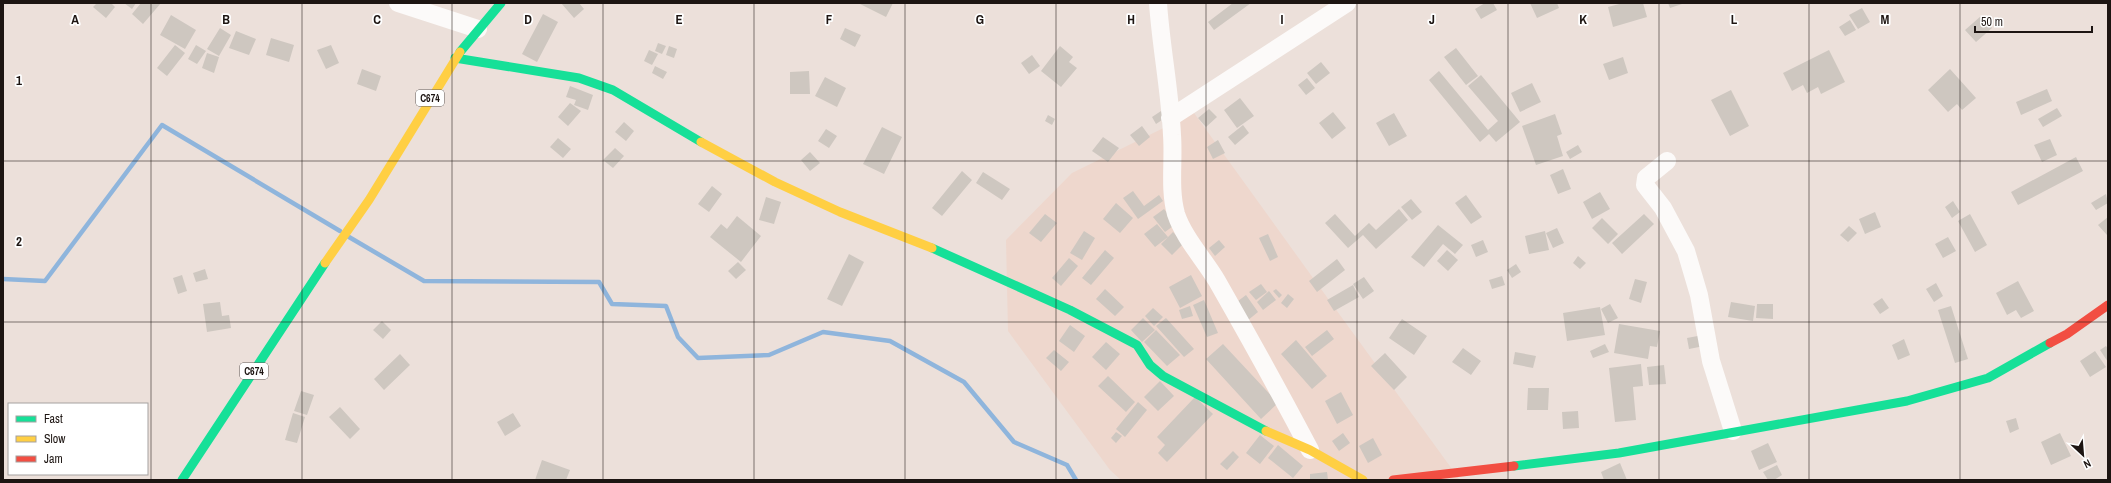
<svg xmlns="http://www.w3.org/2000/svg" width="2111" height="483" viewBox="0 0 2111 483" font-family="'Archivo Narrow',sans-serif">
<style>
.built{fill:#eed7cd}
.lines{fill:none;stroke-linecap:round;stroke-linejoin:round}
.stream{stroke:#8fb5dc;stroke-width:4.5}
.building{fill:#cec7c0}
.street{stroke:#fcfaf9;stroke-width:18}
.fast{stroke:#16e098;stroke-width:9}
.slow{stroke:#ffcf43;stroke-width:9}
.jam{stroke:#f24e42;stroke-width:9}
.grid{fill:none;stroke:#1d1512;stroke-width:1;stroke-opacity:0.55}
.labels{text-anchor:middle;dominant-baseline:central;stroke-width:3.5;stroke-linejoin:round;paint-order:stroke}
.shield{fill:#fff;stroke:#615b59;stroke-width:1}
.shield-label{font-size:10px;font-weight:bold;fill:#1d1512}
.grid-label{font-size:13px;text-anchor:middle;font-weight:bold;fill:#1d1512;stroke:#fff;stroke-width:3.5;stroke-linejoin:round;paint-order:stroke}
</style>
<rect width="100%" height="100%" fill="#ece0da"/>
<path class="built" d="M1194,113l127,176 139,191h-339l-11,-10 -102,-139 -2,-91 66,-67z"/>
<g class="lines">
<path class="stream" d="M349,237l75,44 175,1 13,22 54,2 12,31 20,21 71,-3 54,-23 67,9 74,41 50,60 53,23 9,15
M3,279l42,2 117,-156 178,106"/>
</g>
<path class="building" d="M97,3h14l4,4 -9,11 -13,-11z
M124,3h12l-4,6z
M141,3h20l-18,21 -11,-10z
M561,3h18l5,6 -10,9z
M858,3h35l-7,14z
M1233,3h18l-37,27 -6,-8z
M1485,3h8l4,7 -16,9 -6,-10z
M1530,3h27l2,5 -22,10z
M1623,3h20l4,14 -34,10 -5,-20z
M1668,3h17l-15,5z
M1862,8l8,14 -12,7 -9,-14z
M543,14l15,8 -21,40 -15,-8z
M171,15l25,15 -11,19 -25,-14z
M1981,16l11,12 -16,14 -11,-12z
M1850,20l6,10 -11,6 -6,-9z
M220,28l11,7 -12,21 -12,-7z
M845,28l16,7 -6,12 -15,-8z
M236,31l20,8 -7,16 -20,-7z
M271,38l23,7 -5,17 -23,-7z
M658,43l8,3 -4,8 -7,-3z
M175,45l10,8 -18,23 -10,-8z
M196,45l10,6 -9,13 -9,-5z
M331,45l8,18 -13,6 -9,-19z
M669,46l8,3 -3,9 -8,-3z
M1060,46l13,11 -4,5 8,6 -16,19 -20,-16z
M1456,48l22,28 -12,9 -22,-28z
M649,50l9,4 -6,11 -8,-4z
M1829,50l16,32 -24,12 -3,-7 -11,6 -4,-8 -11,6 -9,-18z
M207,53l12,4 -5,16 -12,-5z
M1032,55l8,11 -11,8 -8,-11z
M1623,57l5,16 -19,7 -6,-16z
M1321,62l9,11 -14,11 -9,-11z
M655,66l12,6 -4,7 -11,-6z
M362,69l19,7 -5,15 -19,-7z
M1950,69l26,29 -14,12 -5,-6 -9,8 -20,-22z
M809,71l1,23h-20v-22z
M1439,71l49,59 10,-9 -30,-35 13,-11 39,47 -24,20 -7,-8 -9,8 -51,-62z
M825,77l21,11 -9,19 -22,-11z
M1307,78l8,10 -9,7 -8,-10z
M1532,83l9,19 -21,10 -9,-19z
M570,86l23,9 -5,15 -14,-5 2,-5 -10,-3z
M2047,89l5,12 -31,14 -5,-13z
M1731,90l18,36 -19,10 -19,-36z
M1240,98l14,18 -17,12 -13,-18z
M570,103l11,8 -13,15 -10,-9z
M2057,108l5,8 -19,11 -5,-8z
M1209,109l8,8 -11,10 -8,-9z
M1161,111l4,7 -9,6 -4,-7z
M1333,112l13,16 -14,11 -13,-16z
M1394,113l13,23 -18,10 -13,-23z
M1555,114l7,20 -5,2 6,20 -27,9 -14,-39z
M1048,115l7,4 -3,6 -7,-4z
M624,122l10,9 -8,10 -11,-9z
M1243,125l6,8 -14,12 -7,-8z
M1142,126l8,11 -11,9 -9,-11z
M882,127l20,10 -18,37 -21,-10z
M826,129l11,7 -8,12 -11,-7z
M1103,137l16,11 -11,14 -16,-11z
M558,138l13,11 -8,9 -13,-11z
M2050,139l7,16 -15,7 -8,-17z
M1218,140l7,13 -12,6 -6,-12z
M1578,145l4,7 -12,7 -4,-7z
M615,148l9,8 -11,12 -10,-8z
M810,152l10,11 -10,8 -9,-11z
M2076,157l7,14 -65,34 -7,-13z
M1563,169l8,20 -13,5 -8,-19z
M962,171l10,9 -30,36 -10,-8z
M983,172l27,17 -8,11 -26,-17z
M712,186l10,8 -13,18 -11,-8z
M1133,191l11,15 15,-11 4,6 -25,18 -15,-21z
M1600,192l10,17 -18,10 -9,-17z
M2106,194l2,9 -12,7 -5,-7z
M1466,195l16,22 -11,7 -16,-21z
M766,197l15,5 -7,22 -15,-4z
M1411,199l11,13 -10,8 -11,-13z
M1953,201l7,11 -8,6 -7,-11z
M1116,203l17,15 -13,15 -17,-14z
M1164,209l12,15 -11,8 -12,-15z
M1399,209l9,11 -32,29 -13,-14 -15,13 -23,-25 10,-9 20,22 14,-13 7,7z
M1875,212l6,15 -16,7 -6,-15z
M1045,214l12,9 -16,19 -12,-9z
M1644,214l10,10 -32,30 -10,-11z
M1970,214l17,31 -12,7 -17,-31z
M737,216l24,20 -20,26 -31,-25 11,-13 6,5z
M2108,217v17l-1,1 -9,-10z
M1602,218l16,16 -10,10 -16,-16z
M1157,224l11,13 -13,10 -11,-13z
M1438,225l25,20 -8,9 -12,-10 -19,23 -13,-10z
M1849,226l8,7 -9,9 -8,-7z
M1557,228l7,15 -11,5 -7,-15z
M1084,231l11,7 -13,22 -12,-7z
M1545,231l4,19 -20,4 -4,-18z
M1173,232l11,11 -12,12 -11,-11z
M1268,234l10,23 -8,4 -11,-23z
M1948,237l8,14 -13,7 -8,-14z
M1219,240l6,7 -10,9 -6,-8z
M1483,240l5,12 -12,5 -5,-12z
M1105,250l9,8 -23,27 -9,-7z
M1447,250l11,10 -10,11 -11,-10z
M849,254l15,8 -22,44 -15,-7z
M1578,256l8,7 -6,6 -7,-6z
M1069,258l9,8 -17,20 -9,-8z
M1337,259l8,11 -28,22 -8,-11z
M738,262l8,8 -10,9 -8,-8z
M1516,264l5,8 -9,6 -5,-8z
M205,269l3,10 -12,3 -3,-9z
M182,275l5,16 -9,3 -5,-16z
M1191,275l11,21 -22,12 -11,-21z
M1502,276l3,9 -13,4 -3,-9z
M1364,277l10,14 -11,8 -10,-15z
M1635,279l12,3 -6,21 -12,-4z
M2018,281l16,30 -13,7 -5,-8 -9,5 -11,-22z
M1936,283l7,13 -9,6 -8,-13z
M1261,284l6,8 -11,8 -7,-8z
M1353,285l6,12 -25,14 -7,-11z
M1105,289l19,18 -9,9 -19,-17z
M1276,289l6,6 -3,3 -6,-7z
M1269,291l7,9 -13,10 -6,-8z
M1288,294l6,5 -7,9 -6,-5z
M1246,295l12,17 -11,9 -13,-17z
M1882,298l7,10 -9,6 -7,-10z
M1204,300l14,33 -11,4 -14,-32z
M220,302l2,14 7,-1 2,13 -24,4 -4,-28z
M1731,302l24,4 -2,15 -25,-4z
M1610,304l8,14 -10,5 -7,-14z
M1757,304h16v15l-17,-1z
M1190,306l3,10 -11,3 -3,-9z
M1951,306l17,53 -13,4 -17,-53z
M1600,307l5,28 -38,6 -4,-28z
M1153,308l10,9 -9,9 -9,-10z
M1143,318l12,12 -13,12 -11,-12z
M1166,318l28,31 -10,8 -28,-31z
M1402,319l25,17 -13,19 -25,-17z
M382,321l9,9 -8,9 -10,-9z
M1619,324l41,7 -3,16 -7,-1 -2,13 -34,-6z
M1070,325l15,11 -11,16 -15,-11z
M1156,330l24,25 -13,11 -23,-24z
M1327,330l7,9 -22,17 -7,-9z
M1703,335l1,11 -15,3 -2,-11z
M1904,339l6,16 -12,5 -6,-15z
M1296,340l31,36 -15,13 -31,-35z
M1106,342l14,12 -14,16 -14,-13z
M1223,344l55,59 -17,16 -55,-60z
M1605,344l4,8 -16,6 -3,-7z
M2106,346l2,3v13l-8,-12z
M1463,348l18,13 -10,14 -19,-13z
M1054,350l15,12 -8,9 -15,-13z
M2095,351l11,16 -16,10 -10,-16z
M1515,352l21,4 -3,12 -20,-4z
M1385,353l22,24 -13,13 -23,-24z
M400,354l10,11 -26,25 -10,-11z
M1641,364l2,22 -10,1 3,33 -21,2 -6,-54z
M1664,365l2,19 -17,1 -2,-18z
M1108,376l27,26 -9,10 -28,-26z
M1160,381l14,15 -16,15 -14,-14z
M1528,388h21l-1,22h-21z
M301,391l13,4 -7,20 -13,-4z
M1341,392l12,23 -16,9 -12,-23z
M1195,397l18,17 -46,48 -9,-9 7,-8 -8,-8z
M1138,402l9,8 -22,27 -9,-8z
M340,407l20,22 -10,10 -21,-22z
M1578,411l1,17 -16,1 -1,-17z
M293,413l12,4 -8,26 -12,-3z
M513,413l8,13 -16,10 -8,-14z
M2016,418l3,11 -9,4 -4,-12z
M1116,432l6,4 -6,7 -5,-5z
M1343,433l7,10 -11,8 -7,-10z
M2060,433l11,23 -20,9 -10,-23z
M1260,435l14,11 -14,18 -14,-11z
M1373,438l9,17 -14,8 -9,-17z
M1768,443l9,19 -18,8 -8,-19z
M1278,445l25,21 -10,12 -25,-20z
M1233,451l6,6 -12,13 -7,-6z
M542,460l28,10 -4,10h-31z
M1620,463l7,17h-23l-3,-8z
M1777,465l5,10 -8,5h-6l-5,-8z
M1327,472l1,8h-18v-6z"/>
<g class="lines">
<path class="street" d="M398,3l80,26
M1158,3c3,44 12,88 14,132 2,26 -3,54 4,79 8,24 28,45 41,67 32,56 63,112 93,169
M1170,118l177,-115
M1667,161l-21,17 -1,7 18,23 23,43 13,44 12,66 22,70"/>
<path class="fast" d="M460,52l41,-49
M455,58l124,20 34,12 88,52
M932,248l138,62 67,35 13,20 13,11 103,55
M1514,466l105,-13 288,-52 81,-23 62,-35
M182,480l143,-217"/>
<path class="slow" d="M701,142l74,40 65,30 92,36
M325,263l44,-63 91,-148
M1266,431l44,19 53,30"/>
<path class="jam" d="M2050,343l17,-9 41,-29
M1393,480l121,-14"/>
</g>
<path class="grid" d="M151,3v477M302,3v477M452,3v477M603,3v477M754,3v477M905,3v477M1056,3v477M1206,3v477M1357,3v477M1508,3v477M1659,3v477M1809,3v477M1960,3v477M3,161h2105M3,322h2105"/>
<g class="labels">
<g class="shield">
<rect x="416" y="90" width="28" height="16" rx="3"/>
<rect x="240" y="363" width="28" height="16" rx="3"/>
</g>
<g class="shield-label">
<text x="430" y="98">C674</text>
<text x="254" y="371">C674</text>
</g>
</g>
<g class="grid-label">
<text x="75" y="24">A</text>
<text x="226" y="24">B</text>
<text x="377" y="24">C</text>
<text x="528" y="24">D</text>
<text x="679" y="24">E</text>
<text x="829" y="24">F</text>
<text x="980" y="24">G</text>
<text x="1131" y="24">H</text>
<text x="1282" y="24">I</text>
<text x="1432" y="24">J</text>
<text x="1583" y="24">K</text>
<text x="1734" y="24">L</text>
<text x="1885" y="24">M</text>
<text x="19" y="85">1</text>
<text x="19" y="246">2</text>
</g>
<rect width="2111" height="483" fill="none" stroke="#1d1512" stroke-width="8"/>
<rect x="8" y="403" width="140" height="72" fill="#ffffff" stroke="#a5a1a0"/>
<rect x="16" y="416" width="20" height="6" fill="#16e098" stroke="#a5a1a0"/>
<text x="44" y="423" font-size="12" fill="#1d1512">Fast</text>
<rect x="16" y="436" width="20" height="6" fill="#ffcf43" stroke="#a5a1a0"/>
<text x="44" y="443" font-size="12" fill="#1d1512">Slow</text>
<rect x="16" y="456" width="20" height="6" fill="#f24e42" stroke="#a5a1a0"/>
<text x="44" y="463" font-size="12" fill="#1d1512">Jam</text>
<g transform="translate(2083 455) rotate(154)" stroke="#ffffff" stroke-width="3" paint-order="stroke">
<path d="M0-3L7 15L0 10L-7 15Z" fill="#1d1512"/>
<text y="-6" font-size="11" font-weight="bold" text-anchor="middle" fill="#1d1512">N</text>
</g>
<path d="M1975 26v6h117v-6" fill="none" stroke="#1d1512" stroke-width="2"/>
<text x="1981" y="26" font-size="12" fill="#1d1512" stroke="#ffffff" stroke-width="3" paint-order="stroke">50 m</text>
</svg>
